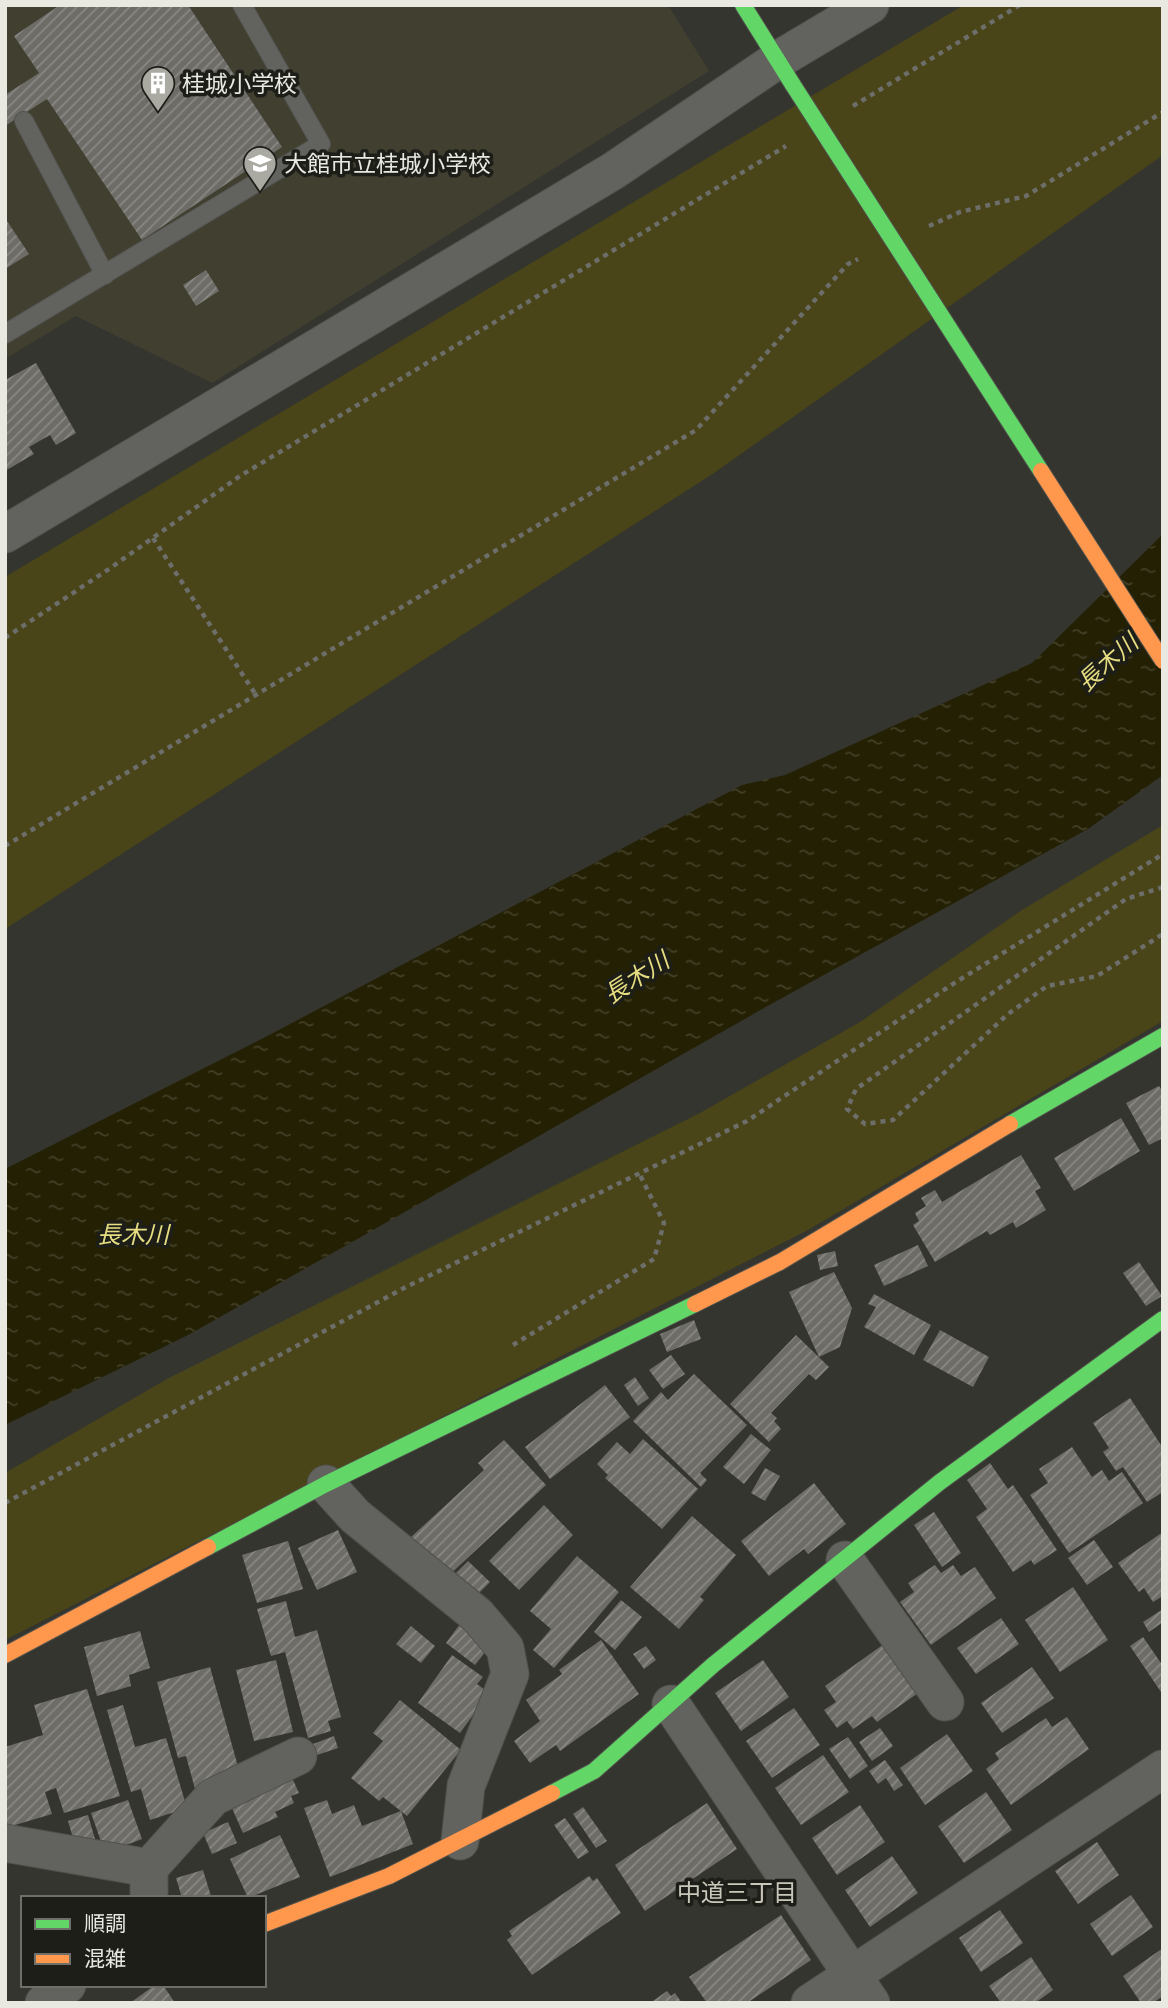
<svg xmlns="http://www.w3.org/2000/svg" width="1168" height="2008" viewBox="0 0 1168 2008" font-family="'Public Sans','Noto Sans JP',sans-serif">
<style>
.built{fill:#403f30}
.green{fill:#494518}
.water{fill:url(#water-ripples)}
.building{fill:url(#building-hatch)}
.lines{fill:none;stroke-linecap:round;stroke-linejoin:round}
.lane-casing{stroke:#51514c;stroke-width:20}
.street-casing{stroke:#51514c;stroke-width:39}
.fast-casing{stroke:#51514c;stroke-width:18}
.slow-casing{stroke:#51514c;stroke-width:18}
.path{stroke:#6d6d6a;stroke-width:4.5;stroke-dasharray:5 5;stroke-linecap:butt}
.lane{stroke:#62625f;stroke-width:18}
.street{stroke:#62625f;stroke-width:37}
.fast{stroke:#63d668;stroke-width:16}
.slow{stroke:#ff974d;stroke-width:16}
.fast-bridge-casing{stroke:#51514c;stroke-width:18;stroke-linecap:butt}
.slow-bridge-casing{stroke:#51514c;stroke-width:18;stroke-linecap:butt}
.fast-bridge{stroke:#63d668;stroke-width:16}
.slow-bridge{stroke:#ff974d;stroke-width:16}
.labels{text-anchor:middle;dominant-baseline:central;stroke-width:7;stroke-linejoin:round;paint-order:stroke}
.poi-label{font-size:23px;fill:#e9e9e2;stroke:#1e1e19;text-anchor:start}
.water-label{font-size:24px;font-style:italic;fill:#e6dd80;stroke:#1e1e19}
.neighbourhood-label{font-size:24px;fill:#c8c7ba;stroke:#1e1e19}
</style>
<defs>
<pattern id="water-ripples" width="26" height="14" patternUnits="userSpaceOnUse" patternTransform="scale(1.75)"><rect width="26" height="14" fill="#242004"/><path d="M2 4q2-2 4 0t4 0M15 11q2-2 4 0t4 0" fill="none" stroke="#444028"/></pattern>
<pattern id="building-hatch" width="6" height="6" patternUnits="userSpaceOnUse" patternTransform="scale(1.75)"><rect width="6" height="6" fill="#6d6c67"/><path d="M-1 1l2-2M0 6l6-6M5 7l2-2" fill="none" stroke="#898884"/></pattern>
</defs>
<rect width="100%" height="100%" fill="#35352f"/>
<path class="built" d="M5,5h663l41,66 -497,312 -136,-67 -71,43z"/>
<path class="green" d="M964,5h199v150l-449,318 -709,456v-352z
M1163,825v196l-355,209 -803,410v-167l162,-94 533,-266 160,-91 162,-112z"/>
<path class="water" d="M1163,534v241l-75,54 -324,179 -574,326 -185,91v-256l268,-136 469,-248 43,-10 247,-112z"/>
<path class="building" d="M60,5h128l94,142 -140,93 -95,-141 -42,27v-31l34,-22 -25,-37z
M5,218l24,36 -24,15z
M206,270l13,21 -23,15 -13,-21z
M36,363l40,70 -20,12 -6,-10 -21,12 5,7 -29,17v-91z
M1159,1086l4,6v46l-14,7 -23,-42z
M1121,1118l19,33 -66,40 -20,-33z
M1021,1155l20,33 -6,3 11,19 -30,18 -3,-6 -23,13 -3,-4 -52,31 -22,-37 6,-4 -4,-8 11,-7 -5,-8 14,-8 7,12z
M918,1245l10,21 -44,20 -10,-21z
M835,1251l3,15 -18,4 -3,-15z
M1139,1262l23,34 -16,10 -23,-33z
M834,1272l18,36 -12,39 -21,10 -30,-65z
M874,1294l57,31 -17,30 -50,-28 12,-20 -8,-3z
M694,1320l7,19 -34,13 -7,-18z
M940,1330l49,27 -16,30 -50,-27z
M796,1335l33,32 -13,13 -7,-6 -38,39 6,5 -3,3 7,8 -12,13 -39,-38z
M671,1355l14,19 -22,15 -14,-19z
M694,1374l53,51 -47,48 7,7 -6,7 -68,-66 28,-29 7,8z
M635,1377l14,21 -11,8 -14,-21z
M605,1385l25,32 -80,62 -25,-32z
M1130,1398l33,50v44l-16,10 -24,-35 -7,4 -13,-19 6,-4 -16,-25z
M751,1434l20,16 -27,34 -21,-17z
M643,1439l55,50 -36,40 -57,-51 3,-3 -11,-11 20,-22 13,12z
M504,1440l42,45 -100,93 -36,-40 74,-68 -6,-7z
M1072,1447l20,30 10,-7 7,11 13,-9 21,31 -74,50 -39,-58 18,-12 -9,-14z
M990,1463l18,26 5,-4 44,65 -23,15 -3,-5 -18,12 -37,-55 11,-8 -20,-29z
M765,1468l15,8 -15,25 -14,-8z
M814,1483l32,41 -38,30 -4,-5 -35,27 -28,-35z
M544,1505l29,30 -54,55 -30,-29z
M934,1512l27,41 -19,14 -28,-42z
M692,1516l44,39 -36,42 4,3 -25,29 -49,-42z
M338,1530l19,42 -40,18 -19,-42z
M1163,1532v64l-10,6 -9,-14 -5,4 -21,-29z
M1094,1540l19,27 -26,18 -19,-27z
M288,1541l15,48 -46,14 -15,-48z
M577,1556l42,36 -65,76 -21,-18 18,-21 -21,-18z
M468,1561l22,21 -18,18 -21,-22z
M935,1565l6,8 12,-8 8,11 14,-9 21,31 -65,47 -31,-43 14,-10 -6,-9z
M1073,1587l35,53 -48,32 -35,-52z
M621,1600l21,17 -27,33 -21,-18z
M286,1601l9,36 22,-7 24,87 -13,4 3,10 -23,7 -23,-86 -14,4 -14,-47z
M1163,1609v13l-14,10 -6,-10z
M1001,1618l18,26 -43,30 -19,-26z
M463,1620l30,22 -18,23 -29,-22z
M411,1626l24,20 -14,17 -25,-19z
M140,1631l10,37 -21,7 2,11 -34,10 -13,-49z
M1143,1637l20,29v29l-33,-49z
M601,1640l38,54 -79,57 -4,-6 -26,18 -16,-22 26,-20 -14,-21 36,-26 -3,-4z
M884,1644l34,49 -41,29 -5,-6 -19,13 -6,-8 -10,7 -13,-18 12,-8 -11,-16z
M646,1646l10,14 -12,9 -11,-15z
M452,1655l31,22 -6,7 12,9 -29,40 -42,-30z
M276,1660l17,72 -39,9 -18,-71z
M763,1660l26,37 -48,34 -26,-38z
M210,1667l29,103 -16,11 -28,8 -9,-33 -8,2 -21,-76z
M1032,1667l22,31 -52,35 -21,-30z
M87,1689l33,107 -56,17 -8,-25 -11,4 7,22 -47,14v-81l38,-12 -9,-30z
M400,1700l61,50 -54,66 -24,-19 -4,4 -28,-23 32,-37 -10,-8z
M123,1705l12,42 31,-9 21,70 -37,12 -9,-31 -10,3 -24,-82z
M794,1708l26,37 -48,33 -26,-37z
M1067,1717l22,32 -78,56 -25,-36 13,-10 -4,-6 51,-35 6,9z
M880,1728l13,18 -21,15 -13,-19z
M947,1734l26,37 -48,34 -25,-37z
M334,1736l4,12 -21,7 -4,-11z
M848,1737l20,29 -18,13 -21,-30z
M823,1755l26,37 -48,33 -26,-37z
M885,1760l18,25 -9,6 -8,-13 -8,6 -9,-13z
M288,1769l11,24 -8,3 3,7 -19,9 3,5 -35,16 -16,-36z
M986,1792l26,38 -48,33 -26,-37z
M128,1800l14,39 -37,14 -14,-40z
M327,1800l5,14 22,-9 8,21 39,-15 12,33 -83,33 -26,-69z
M707,1803l30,46 -92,62 -30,-46z
M860,1805l25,37 -48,33 -25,-37z
M583,1807l24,34 -11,7 -23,-34z
M88,1815l7,24 -20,6 -7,-24z
M565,1818l24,34 -11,7 -24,-34z
M228,1822l9,21 -25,11 -9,-21z
M280,1835l20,42 -52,21 -18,-39z
M1097,1842l22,33 -41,29 -23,-33z
M892,1856l26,37 -48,34 -25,-37z
M203,1870l8,26 -29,2 -6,-20z
M589,1876l4,5 4,-3 24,35 -89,62 -25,-35 5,-4 -3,-5z
M1131,1895l22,32 -41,29 -22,-32z
M1000,1910l23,33 -42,29 -22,-34z
M781,1915l30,45 -64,43h-40l-18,-26z
M1163,1948v48l-10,7h-12l-18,-27z
M1031,1957l22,33 -18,13h-34l-12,-17z
M155,1985h8l12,18h-45z
M667,1991l4,5 4,-3 7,10h-32z"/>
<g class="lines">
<defs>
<path id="lane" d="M24,121l81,154
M5,334l316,-190 -79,-139"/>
<path id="street" d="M5,534l608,-363 163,-110 94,-56
M326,1484l29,32 122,99 28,33 5,26 -44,112 -6,55
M845,1560l100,142
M671,1704l200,299
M5,1843l144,25
M149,1898v-30l64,-71 85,-41
M44,2003l23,-18
M810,2003l353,-234"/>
<path id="fast" d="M743,5l50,80
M1010,1124l153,-88
M208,1547l118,-63 369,-180
M552,1793l42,-22 119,-106 227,-183 223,-163"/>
<path id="slow" d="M695,1304l85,-42 230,-138
M5,1655l203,-108
M264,1924l125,-48 163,-83"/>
</defs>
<use href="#lane" class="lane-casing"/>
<use href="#street" class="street-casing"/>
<use href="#fast" class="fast-casing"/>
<use href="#slow" class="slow-casing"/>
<path class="path" d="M853,106l167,-101
M929,226l31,-14 66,-16 137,-84
M153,538l103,157
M5,638l104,-69 131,-93 546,-330
M5,846l691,-416 152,-166 10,-5
M1163,887l-37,12 -270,190 -9,20 18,15 28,-4 115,-106 39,-28 50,-10 66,-42
M513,1345l141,-86 10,-36 -25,-50
M5,1503l401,-216 341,-166 209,-139 207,-128"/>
<use href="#lane" class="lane"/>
<use href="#street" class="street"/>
<use href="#fast" class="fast"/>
<use href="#slow" class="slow"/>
<defs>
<path id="fast-bridge" d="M793,85l248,386"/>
<path id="slow-bridge" d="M1041,471l122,190"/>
</defs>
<use href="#fast-bridge" class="fast-bridge-casing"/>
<use href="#slow-bridge" class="slow-bridge-casing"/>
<use href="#fast-bridge" class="fast-bridge"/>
<use href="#slow-bridge" class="slow-bridge"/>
</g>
<defs>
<symbol id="building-pin" viewBox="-11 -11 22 30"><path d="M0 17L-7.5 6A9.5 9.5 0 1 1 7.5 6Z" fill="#aaaaa3" stroke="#1e1e19"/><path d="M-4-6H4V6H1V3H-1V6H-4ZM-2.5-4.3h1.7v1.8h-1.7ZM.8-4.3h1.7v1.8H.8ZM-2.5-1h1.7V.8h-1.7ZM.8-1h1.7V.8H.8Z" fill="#fff"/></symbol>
<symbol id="school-pin" viewBox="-11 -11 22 30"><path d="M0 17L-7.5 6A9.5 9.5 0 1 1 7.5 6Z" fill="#aaaaa3" stroke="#1e1e19"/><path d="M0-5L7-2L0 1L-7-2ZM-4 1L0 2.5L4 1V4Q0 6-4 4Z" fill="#fff"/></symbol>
</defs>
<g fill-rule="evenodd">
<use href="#building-pin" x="139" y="64" width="38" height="52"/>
<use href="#school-pin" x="241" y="144" width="38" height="52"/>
</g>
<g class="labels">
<g class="poi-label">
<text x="182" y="83">桂城小学校</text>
<text x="284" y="163">大館市立桂城小学校</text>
</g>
<g class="water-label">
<text transform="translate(1107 662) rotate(-42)">長木川</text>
<text transform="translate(636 977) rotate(-33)">長木川</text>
<text x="133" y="1234">長木川</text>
</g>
<g class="neighbourhood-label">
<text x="737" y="1892">中道三丁目</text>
</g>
</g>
<rect width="1168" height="2008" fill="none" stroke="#e9e9e2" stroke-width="14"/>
<rect x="21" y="1896" width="245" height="91" fill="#1e1e19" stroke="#6f6f69" stroke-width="2"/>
<rect x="35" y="1919" width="35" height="10" fill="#63d668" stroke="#6f6f69" stroke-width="2"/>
<text x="84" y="1931" font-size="21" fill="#e9e9e2">順調</text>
<rect x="35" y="1954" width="35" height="10" fill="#ff974d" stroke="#6f6f69" stroke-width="2"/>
<text x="84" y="1966" font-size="21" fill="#e9e9e2">混雑</text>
</svg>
